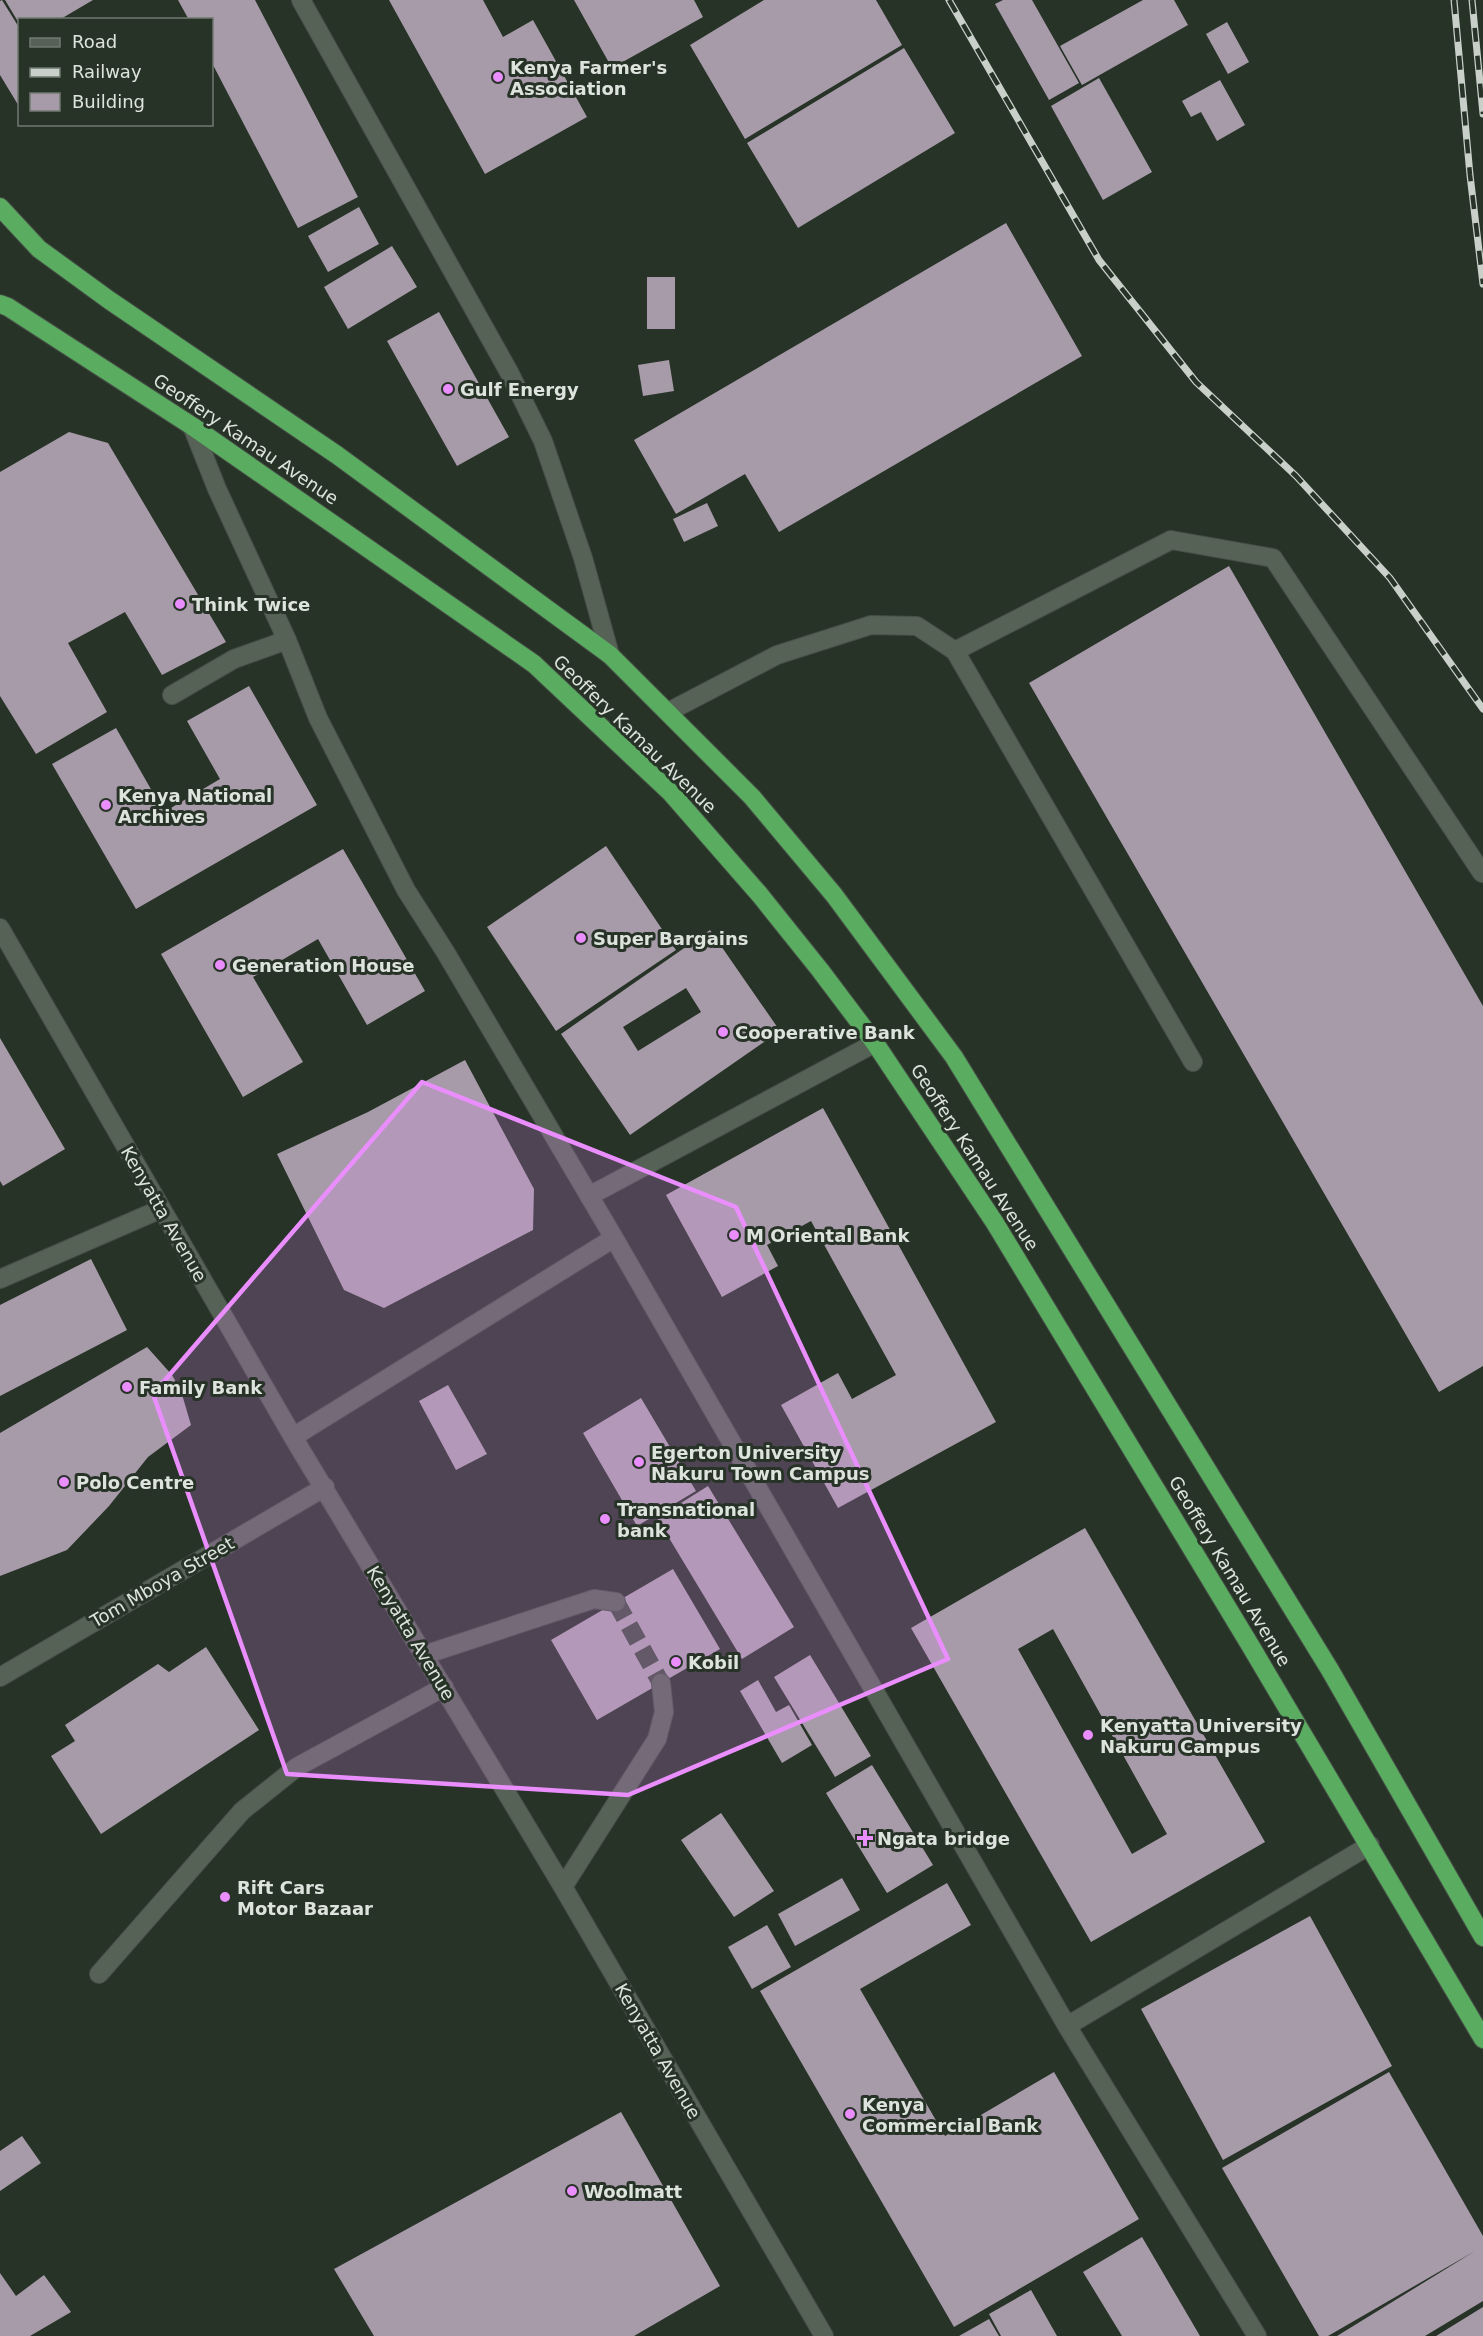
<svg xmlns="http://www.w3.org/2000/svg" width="1483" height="2336" viewBox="0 0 1483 2336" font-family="'DejaVu Sans',sans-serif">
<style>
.building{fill:#a79ba9;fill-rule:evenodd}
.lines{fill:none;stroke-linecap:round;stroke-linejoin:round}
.minor-tunnel{stroke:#434d43;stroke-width:18;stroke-dasharray:18 9;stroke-linecap:butt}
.minor-casing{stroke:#464e46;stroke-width:20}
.highway-casing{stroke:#464e46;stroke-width:20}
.minor{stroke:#576257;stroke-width:18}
.highway{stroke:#5aac60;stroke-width:18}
.rail-casing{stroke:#c9d0c9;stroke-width:7}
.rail{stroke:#283328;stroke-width:4.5;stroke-dasharray:14;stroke-linecap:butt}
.marked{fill:#ea8dfd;fill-opacity:0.2;stroke:#ea8dfd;stroke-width:4.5;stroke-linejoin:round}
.poi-dot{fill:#ea8dfd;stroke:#283328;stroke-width:2}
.labels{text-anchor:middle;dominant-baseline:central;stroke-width:6;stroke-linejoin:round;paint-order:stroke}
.poi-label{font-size:18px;font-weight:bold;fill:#dde3dd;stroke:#283328;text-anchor:start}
.street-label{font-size:18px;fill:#dde3dd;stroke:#283328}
</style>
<rect width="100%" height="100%" fill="#283328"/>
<path class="building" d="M2,0l18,29v79l-20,-33v-74z
M5,0h88l-34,20h-39v5z
M178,0h77l103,197 -60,31 -86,-165v-43h-23z
M389,0h94l20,37 30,-17 54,97 -102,57z
M574,0h120l9,17 -91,51z
M764,0h112l26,45 -157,94 -55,-94z
M1003,0h29l47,83 -30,17 -54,-96z
M1143,0h31l14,25 -106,60 -22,-39z
M1227,22l22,40 -21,12 -22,-40z
M904,48l51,85 -157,95 -51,-85z
M1099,78l53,94 -49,28 -52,-94z
M1220,80l25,45 -28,16 -16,-29 -10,5 -9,-16z
M359,207l20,37 -51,28 -20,-36z
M1006,223l76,133 -303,176 -34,-58 -69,40 -42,-74z
M392,246l25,41 -69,42 -24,-42z
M647,277h28v52h-28z
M439,312l70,125 -52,29 -70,-125z
M669,360l5,31 -31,5 -5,-31z
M69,432l39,11 118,199 -64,33 -37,-63 -57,31 39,69 -71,42 -36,-58v-224z
M707,503l11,23 -34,16 -11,-23z
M1229,566l254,440v360l-44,26 -410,-709z
M249,686l68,119 -181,104 -84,-145 64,-36 48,84 56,-33 -33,-58z
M606,846l70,104 -120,81 -69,-104z
M343,849l82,142 -58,34 -49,-86 -65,38 50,85 -60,35 -82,-143z
M710,930l70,101 -150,104 -69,-101zM686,988l15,24 -63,39 -15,-24z
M0,1038l65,111 -62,37 -3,-5z
M465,1060l69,129 -1,41 -149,78 -40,-18 -67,-136 91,-42z
M823,1108l173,314 -158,86 -57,-103 57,-32 14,26 44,-24 -85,-154 -44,24 11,21 -56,31 -56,-102z
M91,1259l36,71 -127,66v-91z
M147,1347l25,28 9,16 10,34 -43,32 -39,49 -42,44 -67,26v-143z
M448,1385l39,69 -31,16 -37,-69z
M641,1398l55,93 -59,35 -54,-93z
M708,1486l86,141 -52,32 -85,-141z
M1085,1528l180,314 -174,100 -180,-314zM1053,1629l114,205 -35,20 -114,-205z
M673,1569l47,80 -123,71 -46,-80z
M206,1647l53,83 -158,104 -50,-78 24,-15 -10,-16 93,-61 11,8z
M810,1655l61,101 -36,21 -61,-100z
M758,1680l18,32 13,-7 23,40 -30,18 -42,-72z
M872,1765l61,100 -46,28 -61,-100z
M721,1813l53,78 -40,26 -53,-77z
M842,1878l18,32 -65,36 -17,-32z
M947,1883l24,42 -111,64 85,147 109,-64 85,147 -185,108 -194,-336z
M1310,1916l82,150 -169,94 -82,-151z
M767,1925l24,42 -39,22 -24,-42z
M1389,2072l94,164v65l-58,35h-88l138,-85 -147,85h-9l-97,-168z
M621,2112l99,174 -86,50h-260l-40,-67z
M22,2136l19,27 -41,28v-40z
M1142,2237l58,99h-78l-39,-64z
M0,2273l16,23 28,-21 27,37 -41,24h-30z
M1031,2290l26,46h-56l-12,-22z
M1483,2307v29h-47z
M989,2319l10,17h-40z"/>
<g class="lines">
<path class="minor-tunnel" d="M616,1602l45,81"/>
<defs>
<path id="minor" d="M301,0l208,372 34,69 40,117 27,97
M192,426l25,63 70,151 31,78 88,172 40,63 168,285 453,788 190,310
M955,651l216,-111 102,18 209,315
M172,695l62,-36 53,-19
M668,712l109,-57 94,-30 46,1 38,25 238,411
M0,928l293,509 270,450 261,449
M589,1196l286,-153
M0,1279l161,-70
M293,1437l321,-199
M424,1655l170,-56 22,3
M0,1677l325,-190
M563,1887l94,-148 7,-27 -3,-29
M99,1974l143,-163 55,-44 147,-80
M1067,2026l303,-181"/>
<path id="highway" d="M0,207l39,42 70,51 228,155 273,200 142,142 82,98 120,162 376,613 153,267
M0,304l8,3 184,119 342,238 137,129 89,102 60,75 55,73 120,180 255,422 233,394"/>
</defs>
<use href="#minor" class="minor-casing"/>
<use href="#highway" class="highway-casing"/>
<use href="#minor" class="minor"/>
<use href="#highway" class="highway"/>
<defs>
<path id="rail" d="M949,0l150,260 97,122 100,94 94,102 93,131
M1454,0l16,175 13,109
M1472,0l11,114"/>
</defs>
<use href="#rail" class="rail-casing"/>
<use href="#rail" class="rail"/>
</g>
<path class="marked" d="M422,1082l314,125 212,452 -320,136 -341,-21 -134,-380z"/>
<g class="poi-dot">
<circle cx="498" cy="77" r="6"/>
<circle cx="448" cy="389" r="6"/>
<circle cx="180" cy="604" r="6"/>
<circle cx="106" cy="805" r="6"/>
<circle cx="581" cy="938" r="6"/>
<circle cx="220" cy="965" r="6"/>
<circle cx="723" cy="1032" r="6"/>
<circle cx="734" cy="1235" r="6"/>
<circle cx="127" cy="1387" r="6"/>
<circle cx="639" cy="1462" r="6"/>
<circle cx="64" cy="1482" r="6"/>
<circle cx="605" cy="1519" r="6"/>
<circle cx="676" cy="1662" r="6"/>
<circle cx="1088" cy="1735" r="6"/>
<path d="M862 1829h6v6h6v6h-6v6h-6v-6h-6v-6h6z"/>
<circle cx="225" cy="1897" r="6"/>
<circle cx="850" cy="2114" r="6"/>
<circle cx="572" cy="2191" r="6"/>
</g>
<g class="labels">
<g class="poi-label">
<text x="510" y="67">Kenya Farmer's<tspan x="510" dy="21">Association</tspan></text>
<text x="460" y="389">Gulf Energy</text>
<text x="192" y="604">Think Twice</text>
<text x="118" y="795">Kenya National<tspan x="118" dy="21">Archives</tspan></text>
<text x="593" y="938">Super Bargains</text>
<text x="232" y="965">Generation House</text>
<text x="735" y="1032">Cooperative Bank</text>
<text x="746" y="1235">M Oriental Bank</text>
<text x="139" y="1387">Family Bank</text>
<text x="651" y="1452">Egerton University<tspan x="651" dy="21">Nakuru Town Campus</tspan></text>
<text x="76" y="1482">Polo Centre</text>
<text x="617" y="1509">Transnational<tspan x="617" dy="21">bank</tspan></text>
<text x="688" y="1662">Kobil</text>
<text x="1100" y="1725">Kenyatta University<tspan x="1100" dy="21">Nakuru Campus</tspan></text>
<text x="877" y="1838">Ngata bridge</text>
<text x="237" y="1887">Rift Cars<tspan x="237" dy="21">Motor Bazaar</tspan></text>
<text x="862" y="2104">Kenya<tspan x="862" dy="21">Commercial Bank</tspan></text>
<text x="584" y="2191">Woolmatt</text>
</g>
<g class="street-label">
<text transform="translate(246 439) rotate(34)">Geoffery Kamau Avenue</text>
<text transform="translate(635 734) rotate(44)">Geoffery Kamau Avenue</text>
<text transform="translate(975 1157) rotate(57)">Geoffery Kamau Avenue</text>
<text transform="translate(164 1214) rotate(60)">Kenyatta Avenue</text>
<text transform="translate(1230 1571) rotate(59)">Geoffery Kamau Avenue</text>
<text transform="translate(162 1582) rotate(-30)">Tom Mboya Street</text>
<text transform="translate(411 1633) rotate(59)">Kenyatta Avenue</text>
<text transform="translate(658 2051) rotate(60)">Kenyatta Avenue</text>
</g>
</g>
<rect x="18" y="18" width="195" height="108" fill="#283328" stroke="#707970" stroke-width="1.5"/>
<rect x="30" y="38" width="30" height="9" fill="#576257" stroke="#707970" stroke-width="1.5"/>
<text x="72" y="48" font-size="18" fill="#dde3dd">Road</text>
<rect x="30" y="68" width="30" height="9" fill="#c9d0c9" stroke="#707970" stroke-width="1.5"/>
<text x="72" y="78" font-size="18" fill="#dde3dd">Railway</text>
<rect x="30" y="93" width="30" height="18" fill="#a79ba9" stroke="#707970" stroke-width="1.5"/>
<text x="72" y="108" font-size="18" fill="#dde3dd">Building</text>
</svg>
